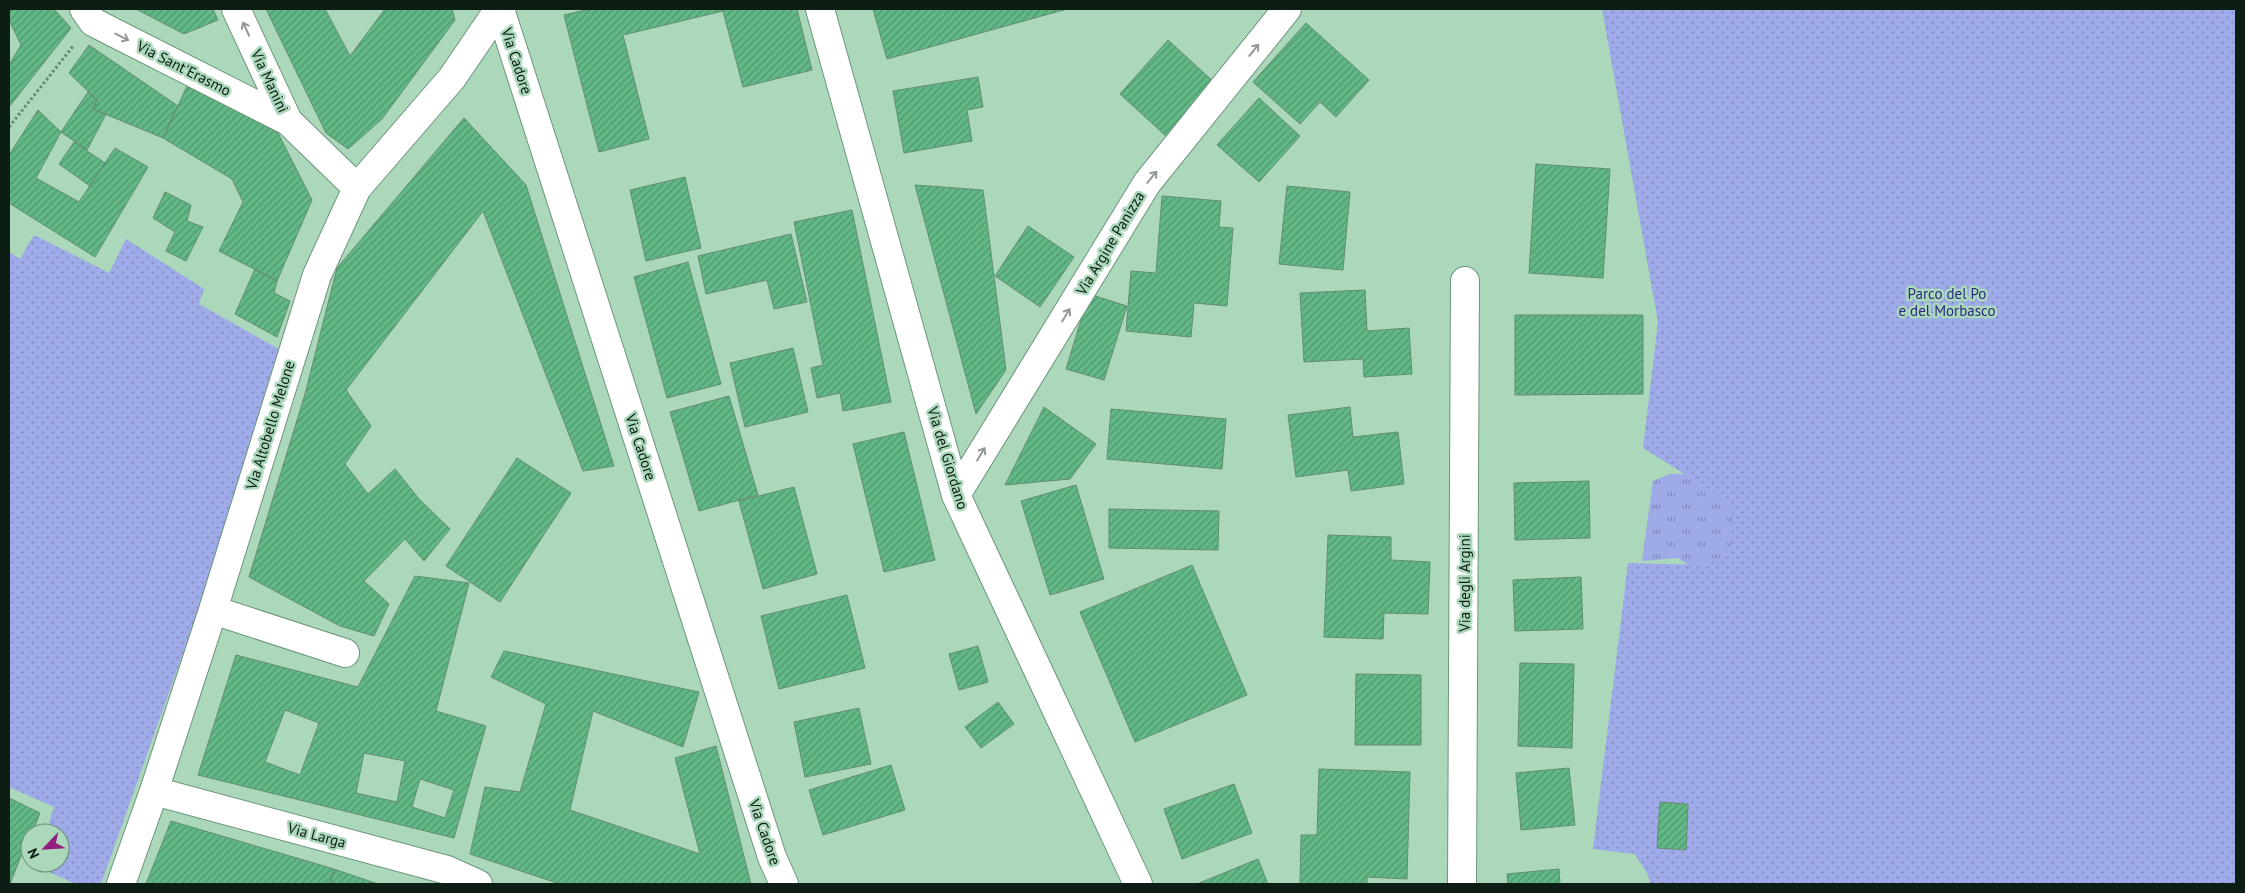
<svg xmlns="http://www.w3.org/2000/svg" width="2245" height="893" viewBox="0 0 2245 893" font-family="'PT Sans',sans-serif">
<style>
.grass{fill:url(#grass-tufts)}
.park{fill:url(#park-dots)}
.building{fill:url(#building-hatch);stroke:#638d72;fill-rule:evenodd}
.lines{fill:none;stroke-linecap:round;stroke-linejoin:round}
.street-casing{stroke:#6c967b;stroke-width:30}
.secondary-casing{stroke:#6c967b;stroke-width:30}
.path{stroke:#668772;stroke-width:3;stroke-dasharray:2.5 2.5;stroke-linecap:butt}
.street{stroke:#fff;stroke-width:28}
.secondary{stroke:#fff;stroke-width:28}
.oneway{stroke:#929995}
.labels{text-anchor:middle;dominant-baseline:central;stroke-width:5;stroke-linejoin:round;paint-order:stroke}
.street-label{font-size:15px;fill:#0c1d13;stroke:#abd7bb}
.park-label{font-size:15px;fill:#2a2a81;stroke:#abd7bb}
</style>
<defs>
<pattern id="grass-tufts" width="24" height="20" patternUnits="userSpaceOnUse" patternTransform="scale(1.25)"><rect width="24" height="20" fill="#9faae8"/><path d="M3 7l-1-3M5 7V3M7 7l1-3M15 17l-1-3M17 17v-4M19 17l1-3" fill="none" stroke="#808abb"/></pattern>
<pattern id="park-dots" width="8" height="8" patternUnits="userSpaceOnUse" patternTransform="scale(1.25)"><rect width="8" height="8" fill="#9faae8"/><path d="M2 2h.1M6 6h.1" fill="none" stroke="#808abb" stroke-width="1.8" stroke-linecap="round"/></pattern>
<pattern id="building-hatch" width="6" height="6" patternUnits="userSpaceOnUse" patternTransform="scale(1.25)"><rect width="6" height="6" fill="#62b986"/><path d="M-1 1l2-2M0 6l6-6M5 7l2-2" fill="none" stroke="#4f966c"/></pattern>
</defs>
<rect width="100%" height="100%" fill="#abd7bb"/>
<path class="grass" d="M1670,474h55l16,23 -3,64 -27,20 -33,-23 -36,3 11,-80z"/>
<path class="park" d="M1602,9h634v875h-586l-2,-9 -13,-21 -42,-5 35,-286 77,2 26,-12 2,-49 -90,-56 15,-126z
M34,235l75,38 17,-34 78,50 -5,15 83,47 -82,254 -99,279h-25l-40,-18 1,-3h23v-30h-14l8,-26 -45,-20v-535l11,7z"/>
<path class="building" d="M9,9h45l17,19 -62,79v-42l12,-20 -12,-25z
M136,9h77l5,11 -34,14z
M266,9h59l25,47 35,-47h67l3,11 -73,99 -34,30 -22,-16z
M590,9h207l15,61 -69,17 -20,-76 -100,24 26,104 -50,13 -35,-137z
M873,9h194l-180,50z
M1306,23l63,57 -33,37 -16,-15 -20,22 -47,-42z
M1168,40l48,44 -49,53 -47,-43z
M89,45l89,61 -15,32 -70,-29 4,-9 -28,-27z
M978,77l5,30 -16,3 5,31 -68,12 -11,-62z
M188,84l90,49 34,67 -35,81 -58,-30 24,-49 -11,-23 -69,-41z
M88,92l9,8 -4,9 13,5 -19,36 -26,-18z
M1259,98l41,38 -41,46 -42,-37z
M38,110l23,22 -25,46 43,24 36,-54 33,19 -53,90 -86,-54v-48z
M464,118l62,67 88,281 -31,5 -100,-260 -137,179 25,36 -26,38 23,30 27,-25 24,30 31,30 -26,32 -19,-22 -41,42 25,23 -15,32 -34,-10 -91,-49 56,-183 32,-126z
M74,142l31,21 -15,23 -31,-22z
M1536,164l74,5 -7,109 -74,-5z
M685,177l16,71 -55,13 -16,-71z
M915,185l68,5 23,180 -30,44z
M1287,186l63,6 -7,78 -64,-6z
M165,192l26,13 -4,16 16,6 -17,34 -20,-10 9,-19 -22,-14z
M1162,196l59,5 -2,26 14,1 -6,78 -33,-3 -3,34 -65,-6 5,-60 25,2z
M852,210l39,192 -48,9 -3,-18 -23,5 -6,-30 12,-3 -29,-143z
M1028,226l46,31 -34,50 -45,-31z
M791,234l16,68 -33,7 -7,-29 -61,14 -8,-38z
M688,262l33,122 -54,14 -33,-121z
M255,269l22,12 -3,12 16,8 -13,36 -42,-23z
M1365,290l2,41 42,-3 3,46 -48,3 -1,-18 -59,3 -4,-69z
M1089,294l38,12 -23,74 -38,-11z
M1515,315h128v79l-128,1z
M793,348l15,64 -63,15 -15,-64z
M729,396l29,99 -59,16 -29,-99z
M1044,407l52,37 -26,35 -65,6z
M1350,407l3,30 45,-5 6,52 -53,7 -3,-21 -52,7 -8,-62z
M1111,409l115,10 -4,50 -115,-10z
M904,432l31,128 -51,12 -31,-128z
M517,458l54,35 -71,109 -54,-36z
M1589,481l1,57 -75,2 -1,-57z
M1076,485l28,94 -54,16 -29,-94z
M794,487l23,87 -54,15 -24,-88z
M1109,509l110,2 -1,39 -109,-2z
M1328,535l63,2v23l39,2 -2,52 -44,-1 -1,26 -59,-2z
M1192,565l55,130 -112,47 -55,-130z
M415,576l54,7 -33,128 50,15 -32,112 -256,-63 38,-120 122,32zM285,710l34,13 -19,52 -35,-13zM364,753l41,8 -8,41 -41,-9zM420,779l34,11 -9,28 -33,-11z
M1581,577l2,52 -68,2 -2,-51z
M847,595l18,73 -86,21 -18,-73z
M978,646l10,36 -29,8 -10,-36z
M504,651l195,41 -16,55 -90,-36 -23,99 130,44 -25,-96 41,-12 35,138h-191l-90,-30 15,-67 35,5 26,-88 -55,-27z
M1520,663l54,1 -2,84 -54,-2z
M1356,674l65,1v70h-66z
M998,702l16,22 -33,24 -16,-21z
M859,708l12,56 -66,13 -11,-55z
M891,765l14,45 -82,25 -14,-45z
M1569,768l6,57 -54,5 -5,-57z
M1319,769l91,3 -3,107 -40,-2v7h-67l1,-49h16z
M1234,784l18,49 -70,26 -18,-50z
M9,798l31,15 -8,20h-2l-20,51z
M1660,802l28,2 -2,46 -29,-2z
M171,821l163,48 -4,15h-184z
M1258,859l10,25h-71z
M334,869l44,15h-48z
M1559,869l1,15h-52l-1,-10z"/>
<g class="lines">
<defs>
<path id="street" d="M84,9l9,13 195,99
M236,9l52,112 69,67
M500,9l272,848 12,27
M956,495l191,-312 140,-174
M213,610l132,43
M154,791l293,79 31,14
M121,884l33,-93 59,-181 104,-335 40,-87 95,-110 47,-69
M1462,884l3,-603"/>
<path id="secondary" d="M820,9l136,486 182,389"/>
</defs>
<use href="#street" class="street-casing"/>
<use href="#secondary" class="secondary-casing"/>
<path class="path" d="M9,127l65,-82"/>
<use href="#street" class="street"/>
<use href="#secondary" class="secondary"/>
</g>
<defs><path id="oneway-shaft" d="M-6 0H5M1.5-3L5.5 0L1.5 3" fill="none" stroke-width="1.6" stroke-linecap="round" stroke-linejoin="round" transform="scale(1.25)"/></defs>
<g class="oneway">
<use href="#oneway-shaft" transform="translate(246 29) rotate(-115)"/>
<use href="#oneway-shaft" transform="translate(122 37) rotate(27)"/>
<use href="#oneway-shaft" transform="translate(1254 50) rotate(-51)"/>
<use href="#oneway-shaft" transform="translate(1152 177) rotate(-51)"/>
<use href="#oneway-shaft" transform="translate(1066 315) rotate(-59)"/>
<use href="#oneway-shaft" transform="translate(981 454) rotate(-59)"/>
</g>
<g class="labels">
<g class="street-label">
<text transform="translate(517 61) rotate(72)">Via Cadore</text>
<text transform="translate(184 68) rotate(27)">Via Sant'Erasmo</text>
<text transform="translate(270 81) rotate(65)">Via Manini</text>
<text transform="translate(1110 243) rotate(-59)">Via Argine Panizza</text>
<text transform="translate(270 425) rotate(-73)">Via Altobello Melone</text>
<text transform="translate(641 447) rotate(72)">Via Cadore</text>
<text transform="translate(948 458) rotate(73)">Via del Giordano</text>
<text transform="translate(1464 583) rotate(-90)">Via degli Argini</text>
<text transform="translate(765 832) rotate(71)">Via Cadore</text>
<text transform="translate(317 835) rotate(15)">Via Larga</text>
</g>
<g class="park-label">
<text x="1947" y="293">Parco del Po<tspan x="1947" dy="17">e del Morbasco</tspan></text>
</g>
</g>
<rect width="2245" height="893" fill="none" stroke="#0c1d13" stroke-width="20"/>
<g transform="translate(45 848) rotate(245)"><circle r="24" fill="#abd7bb" stroke="#6b8d78"/>
<path d="M0-4L9 19L0 12L-9 19Z" fill="#921f7e"/>
<text y="-8" font-size="14" font-weight="bold" text-anchor="middle" fill="#0c1d13">N</text>
</g>
</svg>
